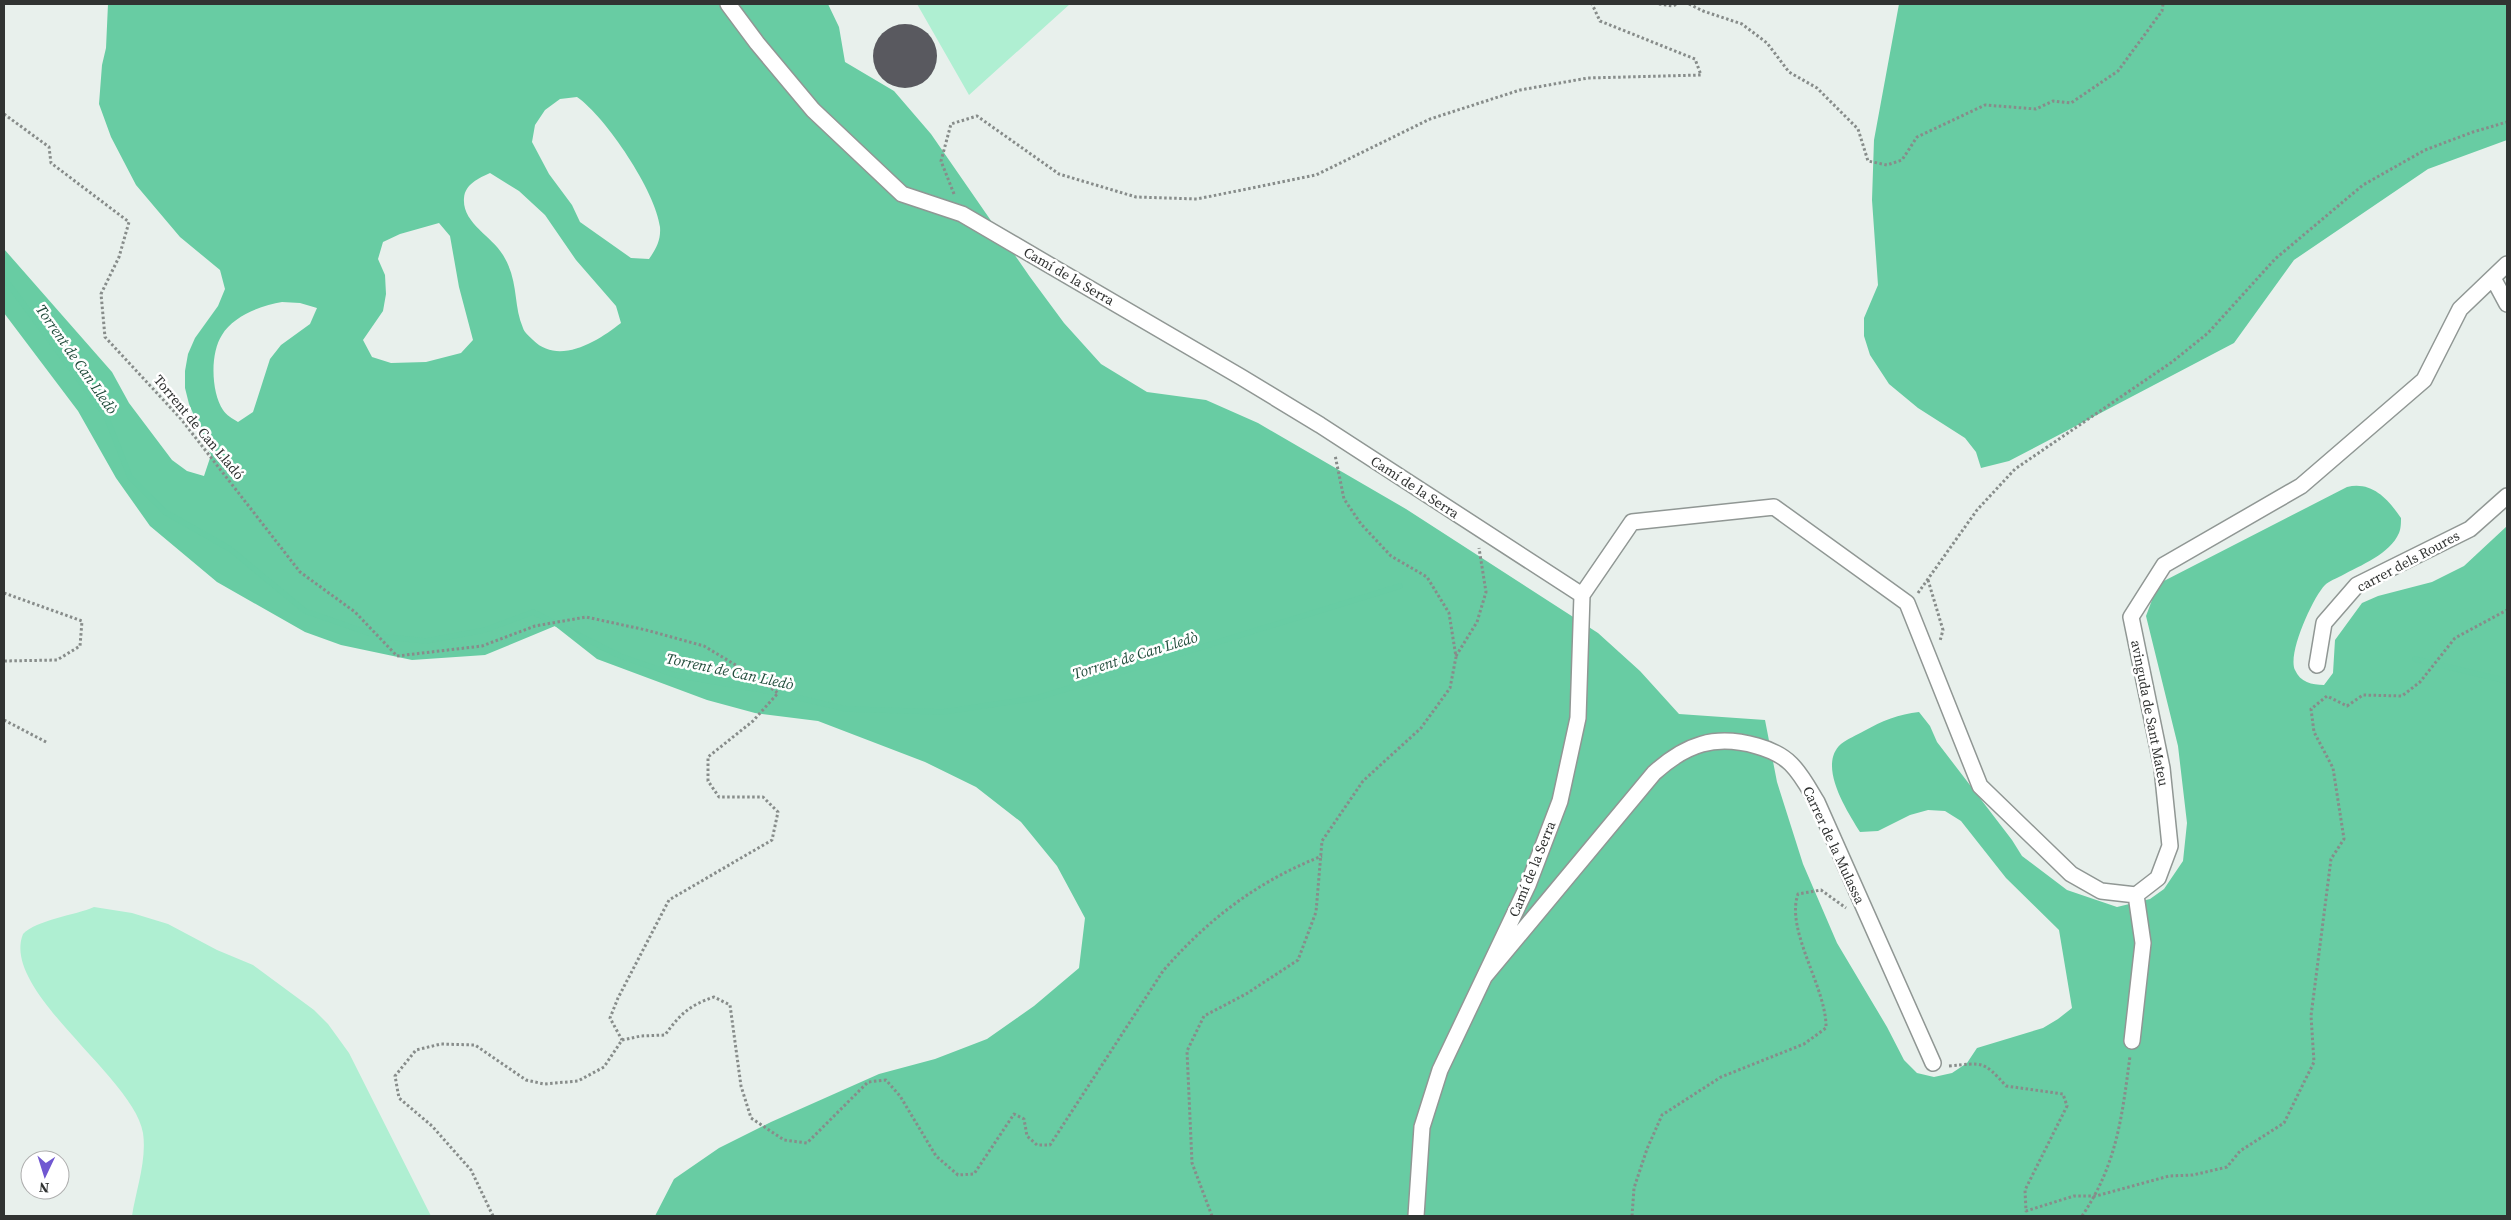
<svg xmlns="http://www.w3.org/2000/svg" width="2511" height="1220" viewBox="0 0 2511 1220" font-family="'Source Serif 4',serif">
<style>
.green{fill:#afefd2}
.forest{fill:#68cca3;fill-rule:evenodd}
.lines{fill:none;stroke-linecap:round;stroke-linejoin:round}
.stream{stroke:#67cca3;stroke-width:5.5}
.building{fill:#59595f}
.minor-casing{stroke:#909794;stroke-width:18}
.path{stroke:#878c8a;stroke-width:3;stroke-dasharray:2.5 2.5;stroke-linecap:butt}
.minor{stroke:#fff;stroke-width:15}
.labels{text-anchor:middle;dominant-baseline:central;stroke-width:5;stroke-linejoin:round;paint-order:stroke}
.street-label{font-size:14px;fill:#313332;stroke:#fff}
.water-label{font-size:15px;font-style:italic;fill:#214c3b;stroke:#fff}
</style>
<rect width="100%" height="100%" fill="#e8f0ec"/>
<path class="green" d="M917,4h153l-101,91z
M94,907l38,6 36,11 49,26 36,15 61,45 14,14 21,29 82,163h-299c4,-26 15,-56 11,-83 -9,-56 -143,-142 -120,-199 13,-14 53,-19 71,-27z"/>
<path class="forest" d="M108,4h720l11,23 6,35 49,29 37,43 99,143 34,46 37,41 46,28 59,8 52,23 148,86 192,124 42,38 39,43 86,6 12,62 26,82 34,79 50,84 17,33 13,13 17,4 18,-4 15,-10 10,-15 66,-20 15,-9 14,-11 -13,-78 -53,-52 -45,-57 -16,-10 -17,-1 -18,5 -32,16 -18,1c-13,-21 -43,-67 -19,-88 6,-5 16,-9 23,-13 18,-10 35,-17 55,-19l11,14 7,16 75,98 10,16 45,34 50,17 33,-8 14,-10 19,-28 4,-38 -9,-77 -32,-130 12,-32 189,-97c25,-6 41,12 54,31 0,4 0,11 -2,15 -9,21 -38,32 -58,43 -4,2 -12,5 -16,9 -12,12 -38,69 -30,85 5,12 17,15 29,15l9,-12 2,-33 27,-37 16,-7 54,-14 32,-16 43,-40v690h-1852l19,-37 45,-31 52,-26 108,-48 56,-15 52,-20 47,-33 45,-38 6,-50 -28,-52 -36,-44 -45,-35 -51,-25 -107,-41 -63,-8 -48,-13 -110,-41 -42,-33 -70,29 -73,5 -71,-15 -36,-13 -88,-50 -67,-56 -34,-48 -38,-67 -74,-98v-64l108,123 17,31 43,57 15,11 17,5 7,-21 -22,-51 -4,-16v-17l3,-17 7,-16 23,-32 7,-17 -5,-19 -40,-33 -44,-52 -25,-48 -12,-33 3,-39 4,-17zM577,97c29,20 79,95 83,130 1,13 -4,22 -11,32l-18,-1 -51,-36 -8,-17 -23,-31 -17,-32 3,-17 10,-15 15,-11zM490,173l29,18 26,24 31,45 40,46 5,17c-23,18 -62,43 -88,17 -4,-4 -9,-8 -10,-12 -10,-23 -4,-47 -20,-73 -12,-20 -41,-32 -39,-57 1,-14 15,-20 26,-25zM439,223l11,13 9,51 14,53 -12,13 -35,9 -35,1 -19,-6 -9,-17 20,-29 3,-17 -1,-19 -7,-16 5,-17 17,-8zM282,302l18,1 17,5 -7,16 -29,21 -11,14 -17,53 -15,10c-5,-3 -12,-7 -15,-12 -12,-18 -13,-57 -1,-75 11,-19 40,-30 60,-33z
M1899,4h608v136l-79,29 -134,91 -60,83 -225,118 -28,7 -5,-16 -11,-14 -47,-30 -29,-24 -19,-29 -6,-19v-18l14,-33 -6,-85 2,-60z"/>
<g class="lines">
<path class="stream" d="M4,278l102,138 24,61 35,35 65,37 75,62 72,25 49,5 59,-11 48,-18 87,44 55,19 103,18 68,16 97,3 94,-14 363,-112
M2415,659l92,22"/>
</g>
<path class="building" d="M873 56a32 32 0 1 1 64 0a32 32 0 1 1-64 0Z"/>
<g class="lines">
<defs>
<path id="minor" d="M728,4l29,39 56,67 89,84 60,20 279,163 79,48 262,170
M2493,278l14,26
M1582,595l50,-73 142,-15 133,96 73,183 91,88 30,17 35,4 22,-17 12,-32 -8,-78 -31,-151 33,-52 137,-79 123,-106 36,-71 47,-45
M2317,665l7,-42 33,-38 113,-56 37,-33
M1485,976l169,-203c32,-29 61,-39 103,-27 11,3 25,9 34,18 11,11 18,25 26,38l116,261
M2132,1041l11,-98 -7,-48
M1416,1216l6,-89 18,-57 88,-185 32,-84 18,-83 4,-123"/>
</defs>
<use href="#minor" class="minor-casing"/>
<path class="path" d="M1659,4l14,2 4,-2
M1689,4l14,7 39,13 25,19 22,29 28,16 41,41 10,32 19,4 15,-5 15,-23 68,-32 51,4 17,-8 18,2 47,-32 44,-60 1,-7
M4,114l45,33 2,16 78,59 -10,35 -18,37 4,43 76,82 119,153 55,40 42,44 85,-10 53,-20 51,-9 60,13 58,16 50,30 24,17 -25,28 -45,36v24l11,16h44l15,15 -6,28 -103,60 -51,98 -8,20 12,22
M954,194l-13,-33 10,-37 26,-8 82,58 77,23 61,2 119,-24 114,-56 90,-29 68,-12 113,-3 -6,-16 -95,-38 -8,-17
M1928,580l15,50 -3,11
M4,593l78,28 -2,25 -23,14 -53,1
M1918,593l59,-83 38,-41 157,-107 36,-29 67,-74 88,-74 62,-35 48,-18 34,-10
M1456,656l21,-34 9,-30 -7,-44
M4,720l44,23
M1949,1066c34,-3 34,-6 57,20l57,8 4,12 -42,84 1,21 48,-15h22l73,-20 24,-1 34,-8 13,-16 44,-28 30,-61 -3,-46 20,-157 13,-20 -11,-71 -19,-36 -3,-23 16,-13 20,10 16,-11 39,1 18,-14 35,-44 52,-28
M493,1216l-22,-46 -39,-44 -33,-28 -4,-22 21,-26 25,-6 34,1 51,35 18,4 34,-3 26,-14 18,-27 19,-4 24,-1c15,-21 25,-30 49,-38l16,8 11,81 10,32 33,22 23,3 61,-61 18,-2 14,16 36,60 22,19 16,-1 40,-60 10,5 3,17 10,9h13l113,-174c45,-52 95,-90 159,-115
M1212,1216l-20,-53 -5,-112 17,-35 42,-22 52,-34 18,-48 6,-71 41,-60 58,-53 29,-40 6,-31 -7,-44 -22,-36 -36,-21 -30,-32 -17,-25 -9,-44
M1632,1216l2,-28 13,-39 15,-34 59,-38 83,-33 22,-16c1,-40 -41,-97 -28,-134l23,-4 25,18
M2082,1216c35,-52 40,-99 48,-160"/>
<use href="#minor" class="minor"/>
</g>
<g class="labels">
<g class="street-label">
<text transform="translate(1069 276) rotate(30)">Camí de la Serra</text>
<text transform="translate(199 427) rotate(50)">Torrent de Can Lladó</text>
<text transform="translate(1415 487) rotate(33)">Camí de la Serra</text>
<text transform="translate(2408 561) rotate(-28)">carrer dels Roures</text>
<text transform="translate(2150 713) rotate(79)">avinguda de Sant Mateu</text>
<text transform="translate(1834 845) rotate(65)">Carrer de la Mulassa</text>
<text transform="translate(1532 869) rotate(-68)">Camí de la Serra</text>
</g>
<g class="water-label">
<text transform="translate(77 359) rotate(55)">Torrent de Can Lledò</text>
<text transform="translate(1135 655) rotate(-17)">Torrent de Can Lledò</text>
<text transform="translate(730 671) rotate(12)">Torrent de Can Lledò</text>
</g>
</g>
<rect width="2511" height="1220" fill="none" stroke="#313332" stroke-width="10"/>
<g transform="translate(45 1175) rotate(184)"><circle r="24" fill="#ffffff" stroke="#adadad"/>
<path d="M0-4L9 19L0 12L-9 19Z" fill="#7057d1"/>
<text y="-8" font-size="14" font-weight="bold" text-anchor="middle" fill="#313332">N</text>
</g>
</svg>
